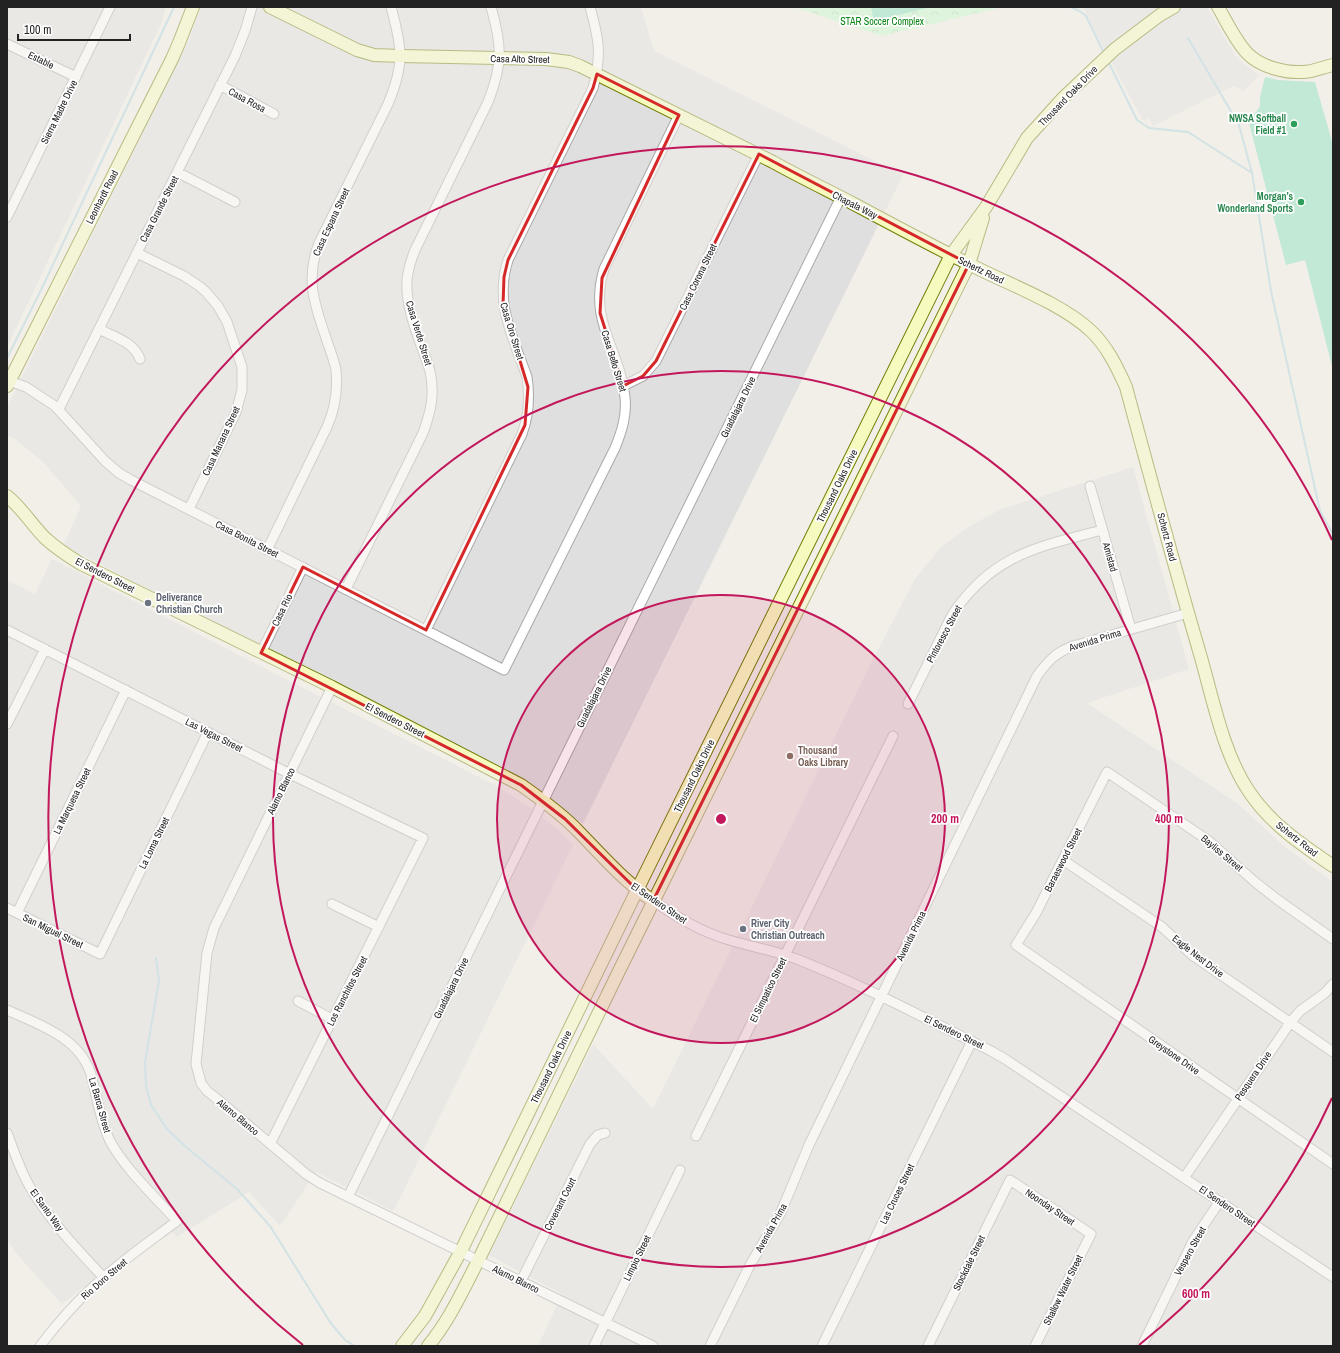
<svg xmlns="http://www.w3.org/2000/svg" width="1340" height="1353" viewBox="0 0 1340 1353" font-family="'Archivo Narrow',sans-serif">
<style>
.residential{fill:#e0dfdf}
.park{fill:url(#park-crowns)}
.pitch{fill:#88e0be}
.parking{fill:#e2e2e2}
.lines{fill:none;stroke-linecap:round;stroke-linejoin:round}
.stream{stroke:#aad3df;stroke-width:2}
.street-casing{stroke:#a9a9a9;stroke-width:11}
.secondary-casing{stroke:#707d05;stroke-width:14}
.street{stroke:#fff;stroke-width:9}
.secondary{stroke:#f7fabf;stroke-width:12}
.marked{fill:none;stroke:#d62828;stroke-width:3;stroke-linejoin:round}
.ring{fill:none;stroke:#c2185b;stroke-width:2}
.leisure-dot{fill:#2e9e5b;stroke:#fff;stroke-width:1.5}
.worship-dot{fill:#6b7280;stroke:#fff;stroke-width:1.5}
.education-dot{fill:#8d6e63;stroke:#fff;stroke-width:1.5}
.labels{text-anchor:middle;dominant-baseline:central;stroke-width:3.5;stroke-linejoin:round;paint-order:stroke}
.park-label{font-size:10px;fill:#0c8416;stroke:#fff}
.street-label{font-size:10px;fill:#222;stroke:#fff}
.leisure-label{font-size:10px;font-weight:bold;fill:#27864d;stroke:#fff;text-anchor:end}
.worship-label{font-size:10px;font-weight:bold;fill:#5b616d;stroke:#fff;text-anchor:start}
.education-label{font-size:10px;font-weight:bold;fill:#785e54;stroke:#fff;text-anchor:start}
.centre{fill:#c2185b;stroke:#fff;stroke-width:2}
.ring-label{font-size:12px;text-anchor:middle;font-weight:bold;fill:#c2185b;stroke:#fff;stroke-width:3.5;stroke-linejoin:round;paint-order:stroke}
</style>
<defs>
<pattern id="park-crowns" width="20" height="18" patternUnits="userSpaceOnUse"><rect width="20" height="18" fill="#c8facc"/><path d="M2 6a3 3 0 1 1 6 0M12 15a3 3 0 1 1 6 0" fill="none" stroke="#acd6af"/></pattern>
</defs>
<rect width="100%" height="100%" fill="#f2efe9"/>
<path class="residential" d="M7,7h159l-5,17 -154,323z
M201,7h440l13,44 249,124 -320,649 -54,-39 -21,-14 -432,-219 -12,-8 17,-38 -36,-42 -30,-25 -8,-4v-28l182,-367z
M1133,467l56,202 -102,34 150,100 48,44 48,35v464h-795l24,-52 -73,-39 104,-211 60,65 218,-446 44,-84 26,-32 29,-21 29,-16z
M52,559l269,138 174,88 34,22 27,21 17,17 -173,353 -7,13 -77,-39 -36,54 -31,-34 -72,45 -12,-13 -103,80 -47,-52 -8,-13v-659l28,14z"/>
<path class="park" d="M793,7h210l-121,29z"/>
<path class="pitch" d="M871,7h60l-57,14z
M1265,77l13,3 37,2 18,63v225l-28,-110 -19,5 -38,-146 8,-7 4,-6v-9z"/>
<path class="parking" d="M1084,7h123l27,47 9,9 16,12 -15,16 -11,-5 -80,40 -4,-8 -6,3 -57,-107z"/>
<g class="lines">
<path class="stream" d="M1071,7l10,5 5,4 18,37
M1188,38l51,87 13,48 19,118 49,220 13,23
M1108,61l29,59 12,8 39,4 64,41
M7,358l34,-68 133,-283
M156,958l3,23 -14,81 1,24 5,19 16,24 19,18 51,42 33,37 60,96 15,18 10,6"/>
<defs>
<path id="street" d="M7,44l69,33
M220,85l54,29
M177,172l58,30
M7,217l103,-210
M137,253l47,23 15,10 7,6 12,14 9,16 15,45v23l-6,22 -47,97
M99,329c15,8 35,13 41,30
M9,381l17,6 29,19 50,55 14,12 12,7 373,190 111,-222c7,-17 12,-33 10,-51 -5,-48 -37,-75 -21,-128l75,-154
M623,386l20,-10 13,-15 103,-207
M59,409l176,-353 10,-25 7,-24
M1090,486l41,143
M267,550l60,-123c8,-18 11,-37 9,-57 -2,-9 -5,-18 -8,-26 -12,-36 -24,-63 -9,-101l69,-139c17,-40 14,-57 3,-97
M346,589l77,-156c8,-22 12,-38 7,-62 -9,-29 -25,-60 -23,-91 1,-10 4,-20 8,-30l73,-148c15,-38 14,-57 3,-95
M7,630l283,144 133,64 -153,306
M426,630l96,-196c7,-19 8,-37 5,-57 -14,-40 -33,-74 -19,-117l85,-172c9,-33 6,-49 -3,-81
M261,653l42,-86
M332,687l-118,241 -7,25 -11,111 5,19 6,8 9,7 90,76 14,9 333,163
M908,704l44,-89c40,-60 85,-68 150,-85
M7,724l38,-75
M1063,860l99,67 30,28 141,97
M653,901c24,16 48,31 76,39 23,7 48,11 70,20 66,26 129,60 192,91l14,8 328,218
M332,904l47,23
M7,908l93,46 108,-222
M17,913l109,-223
M1333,939l-55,-39 -23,-18 -46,-41 -102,-69 -71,141 -20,32 317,219
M298,1001l34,18
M7,1010c33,15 75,28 85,68 5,20 8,41 17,61 14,28 47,59 68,82 -28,21 -57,41 -83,65 -20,18 -38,39 -54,60
M7,1133c7,18 13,37 23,54 20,34 47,62 74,91
M696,1136l197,-400
M1184,1178l106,-155 10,-12 25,-18 8,-9
M348,1197l493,-1000
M521,1281l69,-137 8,-9 7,-2
M594,1346l86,-176
M710,1346l40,-81 31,-53 28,-67 228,-469c11,-15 18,-23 36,-30l115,-33
M822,1346l150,-305
M928,1346l82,-166 81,54 -56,112
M1142,1346l51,-105 27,-40"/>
<path id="secondary" d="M270,7l87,43 17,5 27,1 145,3 23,3 11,4 193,96c27,15 54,28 81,42 41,22 82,44 123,64 36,18 85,36 114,63 16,15 26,36 35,56 24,89 48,179 74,267 13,45 23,100 50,139 21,31 52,52 83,73
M1218,7c9,15 18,35 30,47 13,13 37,19 55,18 10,0 20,-5 30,-7
M7,386l165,-327 7,-16 14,-36
M7,496c15,12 25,29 38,42 11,10 23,18 36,26l251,123 189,98c20,14 41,29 58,47 24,25 46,50 74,69
M402,1346l23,-30 36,-65 181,-371 309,-625 35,-48 41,-69 37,-41 51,-48 45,-34 14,-8
M428,1346c21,-25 35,-56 50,-85l141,-290 345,-697 5,-10 14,-46"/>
</defs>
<use href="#street" class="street-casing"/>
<use href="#secondary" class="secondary-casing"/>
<use href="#street" class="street"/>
<use href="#secondary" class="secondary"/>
</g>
<path d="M0 0H1340V1353H0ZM597,74l82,41 -77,163 -2,35 23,73 20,-10 13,-15 103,-207 210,110 -316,637 -21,-16 -67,-66 -44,-34 -260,-132 42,-86 123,63 99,-205 3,-38 -25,-82 1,-28 4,-17 85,-172z" fill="#f2efe9" fill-opacity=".55" fill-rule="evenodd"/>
<path class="marked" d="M597,74l82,41 -77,163 -2,35 23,73 20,-10 13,-15 103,-207 210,110 -316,637 -21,-16 -67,-66 -44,-34 -260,-132 42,-86 123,63 99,-205 3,-38 -25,-82 1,-28 4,-17 85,-172z"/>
<circle cx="721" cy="819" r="224" fill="#c2185b" fill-opacity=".12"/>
<g class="ring">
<circle cx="721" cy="819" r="224"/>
<circle cx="721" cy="819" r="448"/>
<path d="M1332 1098A672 672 0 0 1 1139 1345M303 1345A672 672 0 1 1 1332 540"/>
</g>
<g class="leisure-dot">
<circle cx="1294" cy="124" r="4"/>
<circle cx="1301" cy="202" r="4"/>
</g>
<g class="worship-dot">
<circle cx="148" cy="603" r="4"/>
<circle cx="743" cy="929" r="4"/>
</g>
<circle class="education-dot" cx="790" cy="756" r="4"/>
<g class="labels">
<g class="park-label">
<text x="882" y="21">STAR Soccer Complex</text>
</g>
<g class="street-label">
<text transform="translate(520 59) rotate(1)">Casa Alto Street</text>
<text transform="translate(41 60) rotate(26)">Estable</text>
<text transform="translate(1068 96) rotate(-46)">Thousand Oaks Drive</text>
<text transform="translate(247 100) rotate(28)">Casa Rosa</text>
<text transform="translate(59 112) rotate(-64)">Sierra Madre Drive</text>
<text transform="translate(102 197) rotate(-63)">Leonhardt Road</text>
<text transform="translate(855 205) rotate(27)">Chapala Way</text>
<text transform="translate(159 209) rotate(-63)">Casa Grande Street</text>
<text transform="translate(331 222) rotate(-65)">Casa Espana Street</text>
<text transform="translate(981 270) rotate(26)">Schertz Road</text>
<text transform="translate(698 277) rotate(-64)">Casa Corona Street</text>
<text transform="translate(512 331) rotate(73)">Casa Oro Street</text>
<text transform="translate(419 333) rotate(73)">Casa Verde Street</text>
<text transform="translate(614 361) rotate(73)">Casa Bello Street</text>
<text transform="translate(738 407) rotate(-64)">Guadalajara Drive</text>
<text transform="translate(221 441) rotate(-65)">Casa Manana Street</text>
<text transform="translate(837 486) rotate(-64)">Thousand Oaks Drive</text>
<text transform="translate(1167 537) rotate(75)">Schertz Road</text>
<text transform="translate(247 539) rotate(27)">Casa Bonita Street</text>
<text transform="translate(1110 557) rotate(74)">Amistad</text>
<text transform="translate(105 575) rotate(27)">El Sendero Street</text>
<text transform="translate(282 610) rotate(-64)">Casa Rio</text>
<text transform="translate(944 634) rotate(-62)">Pintoresco Street</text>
<text transform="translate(1095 640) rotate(-17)">Avenida Prima</text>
<text transform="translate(594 697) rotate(-64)">Guadalajara Drive</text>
<text transform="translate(395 720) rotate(27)">El Sendero Street</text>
<text transform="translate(214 735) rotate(27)">Las Vegas Street</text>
<text transform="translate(694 776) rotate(-64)">Thousand Oaks Drive</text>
<text transform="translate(281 791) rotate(-64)">Alamo Blanco</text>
<text transform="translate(72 801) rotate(-64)">La Marquesa Street</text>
<text transform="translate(1297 839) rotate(38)">Schertz Road</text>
<text transform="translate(154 843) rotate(-64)">La Loma Street</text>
<text transform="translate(1222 853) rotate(40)">Bayliss Street</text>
<text transform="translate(1063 860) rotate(-63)">Baraeswood Street</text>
<text transform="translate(659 903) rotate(34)">El Sendero Street</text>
<text transform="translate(53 931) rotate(26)">San Miguel Street</text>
<text transform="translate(911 936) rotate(-64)">Avenida Prima</text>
<text transform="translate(1198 956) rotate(38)">Eagle Nest Drive</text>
<text transform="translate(451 988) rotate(-64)">Guadalajara Drive</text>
<text transform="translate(768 990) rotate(-64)">El Simpatico Street</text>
<text transform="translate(347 991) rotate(-63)">Los Ranchitos Street</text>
<text transform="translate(954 1032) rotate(26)">El Sendero Street</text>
<text transform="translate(1174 1055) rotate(35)">Greystone Drive</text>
<text transform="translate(551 1067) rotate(-64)">Thousand Oaks Drive</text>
<text transform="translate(1253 1076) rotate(-56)">Pesquera Drive</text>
<text transform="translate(100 1105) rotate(74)">La Barca Street</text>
<text transform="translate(238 1117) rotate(40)">Alamo Blanco</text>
<text transform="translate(897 1194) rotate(-64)">Las Cruces Street</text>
<text transform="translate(560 1204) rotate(-63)">Covenant Court</text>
<text transform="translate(1227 1206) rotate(34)">El Sendero Street</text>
<text transform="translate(1050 1207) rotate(34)">Noonday Street</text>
<text transform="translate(47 1210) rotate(54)">El Santo Way</text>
<text transform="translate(771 1228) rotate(-61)">Avenida Prima</text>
<text transform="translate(1190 1251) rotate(-61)">Vespero Street</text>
<text transform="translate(637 1258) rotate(-64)">Limpio Street</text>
<text transform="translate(969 1263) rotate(-64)">Stockdale Street</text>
<text transform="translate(104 1279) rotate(-41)">Rio Doro Street</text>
<text transform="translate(516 1279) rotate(26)">Alamo Blanco</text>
<text transform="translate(1063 1290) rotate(-64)">Shallow Water Street</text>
</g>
<g class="leisure-label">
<text x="1286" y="118">NWSA Softball<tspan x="1286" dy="12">Field #1</tspan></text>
<text x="1293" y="196">Morgan’s<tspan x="1293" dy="12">Wonderland Sports</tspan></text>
</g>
<g class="worship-label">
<text x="156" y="597">Deliverance<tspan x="156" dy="12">Christian Church</tspan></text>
<text x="751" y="923">River City<tspan x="751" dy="12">Christian Outreach</tspan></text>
</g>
<g class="education-label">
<text x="798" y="750">Thousand<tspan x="798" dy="12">Oaks Library</tspan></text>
</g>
</g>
<circle cx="721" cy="819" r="6" class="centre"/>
<g class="ring-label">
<text x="945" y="823">200 m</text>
<text x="1169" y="823">400 m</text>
<text x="1196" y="1298">600 m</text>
</g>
<rect width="1340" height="1353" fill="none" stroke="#222222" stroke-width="16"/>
<path d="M18 34v6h112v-6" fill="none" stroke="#222222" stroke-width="2"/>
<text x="24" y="34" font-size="12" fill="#222222" stroke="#ffffff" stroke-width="3" paint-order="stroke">100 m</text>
</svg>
